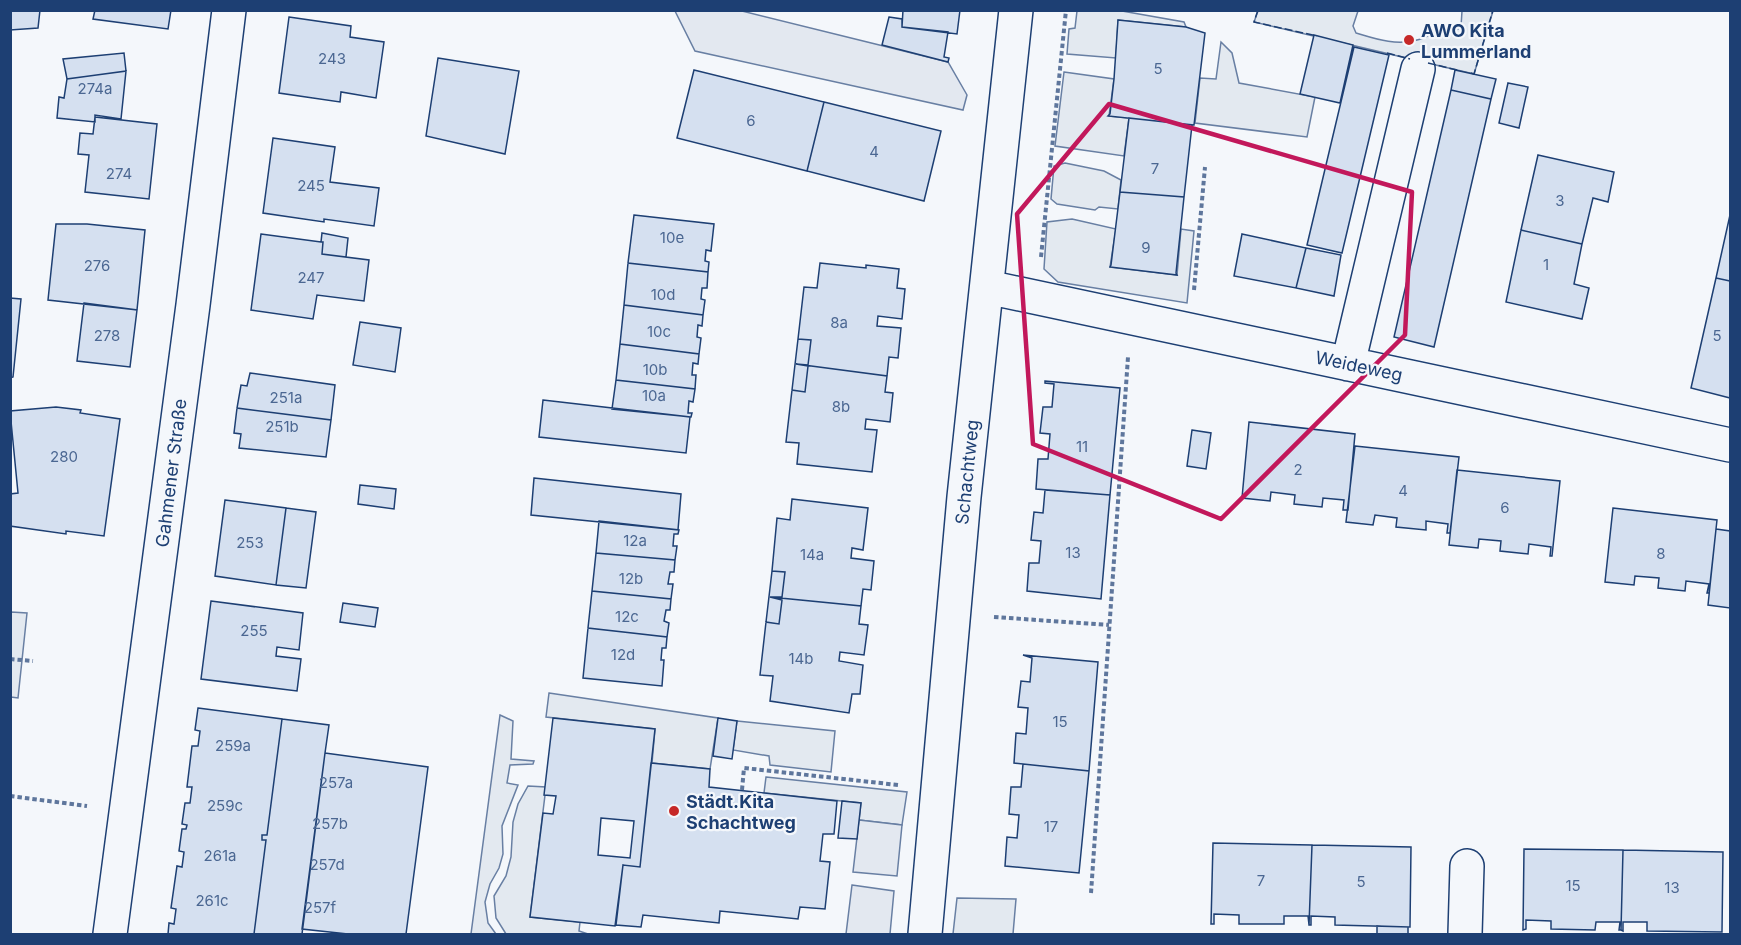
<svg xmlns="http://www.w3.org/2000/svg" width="1741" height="945" viewBox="0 0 1741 945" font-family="Inter,sans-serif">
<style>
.green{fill:#e3e9f0;stroke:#687fa3;stroke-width:1.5}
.parking{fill:#e3e8f0;stroke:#687fa3;stroke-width:1.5}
.building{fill:#d5e0f0;stroke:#1d3f73;stroke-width:1.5;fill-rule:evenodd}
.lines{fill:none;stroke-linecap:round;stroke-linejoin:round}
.minor-casing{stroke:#1d3f73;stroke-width:36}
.major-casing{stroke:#1d3f73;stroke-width:36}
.path{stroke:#5e769c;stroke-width:4;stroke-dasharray:4.5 3;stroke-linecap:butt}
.minor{stroke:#f4f7fb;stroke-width:33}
.major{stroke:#f4f7fb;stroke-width:33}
.fence{stroke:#1d3f73;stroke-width:1.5;stroke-dasharray:8 3;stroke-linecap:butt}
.marked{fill:none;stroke:#c2185b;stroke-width:4.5;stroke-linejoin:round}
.poi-dot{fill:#c62828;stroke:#f4f7fb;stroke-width:2}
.labels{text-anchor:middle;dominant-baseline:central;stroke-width:4.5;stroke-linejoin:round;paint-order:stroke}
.number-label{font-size:15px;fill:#4b6792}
.poi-label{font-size:18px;font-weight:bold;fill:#1d3f73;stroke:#f4f7fb;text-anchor:start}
.street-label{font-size:18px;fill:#1d3f73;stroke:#f4f7fb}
</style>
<rect width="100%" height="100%" fill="#f4f7fb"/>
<path class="green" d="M1077,11h45l62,11 2,5 -68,-7 -2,38 -49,-4 2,-25 6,-1z
M1258,11h100l-5,15 3,7c20,6 40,13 61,7 6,-1 12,-5 18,-7 9,-2 18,1 26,-6l1,-16h31l-19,63 -220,-52z
M1221,42l11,11 7,30 76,14 -8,40 -112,-14 5,-45 16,1z
M1064,72l50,7 -5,37 20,2 -5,38 -69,-10z
M1065,163l39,8 17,9 -3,29 -19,-2 -4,3 -38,-6 -6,-5 3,-33z
M1072,219l44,10 -6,38 67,8 4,-46 13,2 -7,72 -129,-21 -14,-13 3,-47z
M11,612l16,1 -9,85 -7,-1z
M549,693l169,25 -8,51 -58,-6 3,-34 -109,-12z
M500,715l13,6 -2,38 23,2 -1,3 -23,1 -3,18 11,2 -16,41 1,28 -4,14 -9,16 -5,18 3,21 8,11h-25z
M737,721l98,10 -4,41 -61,-7 -1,-9 -36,-6z
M766,777l141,15 -5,33 -43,-5 2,-17 -97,-10z
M528,786l18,1 -16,130 50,5 -1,9 9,3h-82l-10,-16 -2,-22 12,-20 5,-19 2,-35 5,-18z
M957,898l59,1 -3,35h-60z"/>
<path class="parking" d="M675,11h67l206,51 19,33 -4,15 -268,-59z
M859,820l43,5 -5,51 -44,-4z
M852,885l42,6 -4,43h-44z"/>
<path class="building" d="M10,10h30l-2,18 -28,2z
M95,10h76l-3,19 -75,-10z
M903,10h57l-3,24 -55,-7z
M289,17l62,9 -1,11 34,5 -8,56 -35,-6 -1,10 -61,-9z
M889,17l13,2v8l46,5 -4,25 5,1 -1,4 -66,-17z
M1118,20l68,7 19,6 -11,92 -86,-9 2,-2 4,-35z
M1314,35l39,10 -13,58 -40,-9z
M1354,47l35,8 -47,198 -35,-8z
M124,53l2,18 -59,8 -4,-20z
M438,58l81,13 -14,83 -79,-18z
M694,70l130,32 -17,69 -130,-33z
M1455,70l41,9 -5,20 -40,-9z
M126,71l-5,48 -26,-4v7l-38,-4 2,-21 5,1 3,-19z
M1508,83l20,4 -9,41 -20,-5z
M1451,90l40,9 -57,248 -40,-10z
M824,102l117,29 -17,70 -117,-30z
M95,117l62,7 -8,75 -64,-7 4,-37 -11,-1 2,-21 13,1z
M1129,118l63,7 -8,72 -64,-5z
M273,138l62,9 -5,35 49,6 -5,38 -50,-7v3l-61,-9z
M1538,155l76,17 -6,30 -15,-4 -11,46 -61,-14z
M1120,192l64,5 -8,76 1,2 -67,-8 1,-2z
M634,215l80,9 -3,27 -5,-1 -1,11 4,1 -1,10 -80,-9z
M1730,215v66l-14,-3z
M56,224h31l58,6 -8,80 -89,-10z
M1521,230l61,14 -8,40 15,4 -7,31 -76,-17z
M322,233l26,5 -2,19 -24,-3 1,-12h-2z
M261,234l60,8h2l-1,12 47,6 -5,41 -47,-6 -4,24 -62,-9z
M1242,234l64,14 -10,40 -62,-12z
M1306,248l35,7 -7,41 -38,-8z
M628,263l80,9 -1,16h-5l-1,11 4,1 -2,15 -79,-10z
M820,263l46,5v-3l33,4 -2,19 8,1 -3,30 -24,-3 -1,10 24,2 -3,30 -9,-1 -2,19 -91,-12 12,1 3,-25 -13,-1 6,-52 13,1z
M1716,278l14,3v117l-39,-10z
M10,298l11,1 -8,78 -3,1z
M84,303l53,7 -7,57 -53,-6z
M624,305l79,10 -1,11 -4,-1 -1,12 4,1 -2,16 -79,-10z
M360,322l41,6 -6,44 -42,-7z
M798,339l13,1 -3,25 -12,-1 12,2 -3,26 -13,-2z
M620,344l79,10 -1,10 -5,-1 -1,12h4l-1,14 -79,-9z
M796,364l91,12 -2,16 8,1 -3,29 -24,-3 -1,10 12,1 -5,42 -75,-8 2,-21 -13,-1 6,-52 13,2 3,-26z
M250,373l85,12 -4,35 -94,-12 4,-23 6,1z
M616,380l79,9 -2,13 -4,-1 -1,12h4l-1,4 -79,-8z
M1045,381l75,7 -10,107 -74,-6 2,-30h10l2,-25 -10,-1 3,-26h9l2,-23 -9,-1z
M543,400l147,17 -4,36 -147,-16z
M56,407l25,3 -1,3 40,6 -16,117 -38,-5v3l-56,-8v-32l8,-1 -8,-82z
M237,408l94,12 -5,37 -87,-9 2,-14 -7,-1z
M1249,422l106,12 -7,76h-5l1,-10 -21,-2 -1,9 -28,-3 1,-9 -24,-3 -1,9 -28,-3z
M1192,430l19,3 -5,36 -19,-3z
M1355,446l104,11 -9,76h-3l1,-9 -22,-3v9l-30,-3 1,-9 -22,-3 -2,10 -27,-3z
M1457,470l103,11 -8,75h-2l1,-9 -22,-3 -1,10 -28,-3 1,-10 -22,-2 -1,9 -29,-3z
M534,478l147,16 -3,36 -147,-15z
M360,485l36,4 -2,20 -36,-5z
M1045,490l65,5 -9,104 -74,-8 2,-28h10l2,-22 -10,-1 3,-28 9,1z
M792,499l76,9 -5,42 -11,-2 -1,10 23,3 -3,29 -8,-1 -2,17 -91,-9h12l3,-25 -13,-1 5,-53 13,2z
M225,500l61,8 -10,77 -61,-9z
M286,508l30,4 -10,76 -30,-3z
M1613,508l104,12 -8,73h-2l2,-9 -23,-3 -1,10 -27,-3 1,-10 -24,-2 -1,9 -29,-3z
M599,521l80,9 -1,4h-4l-1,12h4l-2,14 -79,-7z
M1716,529l14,2v77l-22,-3z
M596,553l79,7 -1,12h-4l-2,12h5l-2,15 -79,-8z
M772,571l13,1 -3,25h-12l12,3 -3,24 -13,-2z
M592,591l79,8 -1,11h-4l-2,11 5,2 -2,14 -79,-9z
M770,597l91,9 -2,18 9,1 -4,30 -24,-3 -1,9 24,4 -3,29h-8l-3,19 -79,-12 3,-25 -13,-1 6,-53 13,2 3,-24z
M211,601l92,12 -4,37 -22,-3 -1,9 25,3 -4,32 -96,-12z
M343,603l35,5 -3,19 -35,-5z
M588,628l79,9 -1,11h-4l-1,12h3l-2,26 -79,-8z
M1023,655l75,7 -9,109 -75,-8 2,-30 10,1 2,-26 -10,-1 3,-26 9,1 2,-24z
M198,708l84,11 -15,116h-5v5h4l-12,94h-86l1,-11 5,1 2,-15 -5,-1 6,-42 5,1 2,-15 -5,-1 3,-22h4l1,-4 -5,-1 3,-21h5l2,-16h-5l5,-41h6l2,-15 -5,-1z
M553,718l102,11 -15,138 -17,-2 -8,61 -85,-9 13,-104 10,1 3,-18 -12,-1zM601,818l33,3 -4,37 -32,-3z
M718,718l19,3 -5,38 -19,-3z
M282,719l47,6 -4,28 -23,181h-48l12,-94h-4v-5h5z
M325,753l103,14 -22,167h-58l-46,-5z
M651,763l59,6 -1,18 128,14 -3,33h-11l-3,27 10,1 -5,47 -25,-2 -2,12 -78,-8 -1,12 -76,-8 -2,12 -25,-2 7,-60 17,2z
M1023,764l66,7 -10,102 -74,-7 2,-29 10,1 2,-23 -10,-1 2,-27h10z
M842,801l19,2 -4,36 -19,-1z
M1213,843l99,2 -3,80 -1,-9h-24v8h-45v-9l-25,-1v10h-3z
M1312,845l99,2 -1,80 -75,-2v-8l-24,-1v9h-2z
M1524,849l99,1 -2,80h-2l1,-8h-24l-1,8 -44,-1v-8l-25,-1v9l-3,1z
M1623,850l100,2 -1,80 -75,-1v-9h-24v9l-2,-1z
M1377,926l31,1v7h-31z"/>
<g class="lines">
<defs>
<path id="minor" d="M987,287l743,158
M1348,364l70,-295
M925,934l39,-437 52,-487
M1465,934l2,-68"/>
<path id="major" d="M110,934l83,-629 36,-295"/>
</defs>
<use href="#minor" class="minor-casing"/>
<use href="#major" class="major-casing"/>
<path class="path" d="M1041,257l25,-247
M1194,290l11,-123
M994,617l115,8
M10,659l23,2
M742,790l2,-22 154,17
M10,796l77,10
M1091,893l37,-536"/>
<use href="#minor" class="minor"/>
<use href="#major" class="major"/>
<path class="fence" d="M1258,10l-4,12 63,14
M1387,53l23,6
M1428,63l29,7
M1471,73l3,1 19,-64"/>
</g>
<path class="marked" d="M1109,104l303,88 -7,143 -184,184 -188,-75 -16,-230z"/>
<g class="poi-dot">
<circle cx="1409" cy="40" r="6"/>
<circle cx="674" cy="811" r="6"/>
</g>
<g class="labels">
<g class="number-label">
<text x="332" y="58">243</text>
<text x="1158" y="68">5</text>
<text x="95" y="88">274a</text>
<text x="751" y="120">6</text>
<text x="874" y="151">4</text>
<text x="1155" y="168">7</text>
<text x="119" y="173">274</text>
<text x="311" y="185">245</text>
<text x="1560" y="200">3</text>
<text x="672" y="237">10e</text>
<text x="1146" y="247">9</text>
<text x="1546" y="264">1</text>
<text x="97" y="265">276</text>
<text x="311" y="277">247</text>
<text x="663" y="294">10d</text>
<text x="839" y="322">8a</text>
<text x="659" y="331">10c</text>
<text x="107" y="335">278</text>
<text x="1717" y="335">5</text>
<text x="655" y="369">10b</text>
<text x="654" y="395">10a</text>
<text x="286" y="397">251a</text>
<text x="841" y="406">8b</text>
<text x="282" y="426">251b</text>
<text x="1082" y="446">11</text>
<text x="64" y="456">280</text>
<text x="1298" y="469">2</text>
<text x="1403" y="490">4</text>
<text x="1505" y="507">6</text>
<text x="635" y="540">12a</text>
<text x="250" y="542">253</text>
<text x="1073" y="552">13</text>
<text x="1661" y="553">8</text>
<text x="812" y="554">14a</text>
<text x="631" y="578">12b</text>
<text x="627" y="616">12c</text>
<text x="254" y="630">255</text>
<text x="623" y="654">12d</text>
<text x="801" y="658">14b</text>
<text x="1060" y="721">15</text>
<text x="233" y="745">259a</text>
<text x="336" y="782">257a</text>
<text x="225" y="805">259c</text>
<text x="330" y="823">257b</text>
<text x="1051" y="826">17</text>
<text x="220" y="855">261a</text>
<text x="327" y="864">257d</text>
<text x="1261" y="880">7</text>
<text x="1361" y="881">5</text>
<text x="1573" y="885">15</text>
<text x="1672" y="887">13</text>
<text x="212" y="900">261c</text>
<text x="320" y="907">257f</text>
</g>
<g class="poi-label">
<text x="1421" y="30">AWO Kita<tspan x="1421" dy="21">Lummerland</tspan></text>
<text x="686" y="801">Städt.Kita<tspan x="686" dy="21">Schachtweg</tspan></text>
</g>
<g class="street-label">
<text transform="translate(1359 366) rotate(12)">Weideweg</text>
<text transform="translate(967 472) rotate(-84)">Schachtweg</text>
<text transform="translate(171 473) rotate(-83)">Gahmener Straße</text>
</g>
</g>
<rect width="1741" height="945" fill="none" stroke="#1d3f73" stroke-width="24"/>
</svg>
